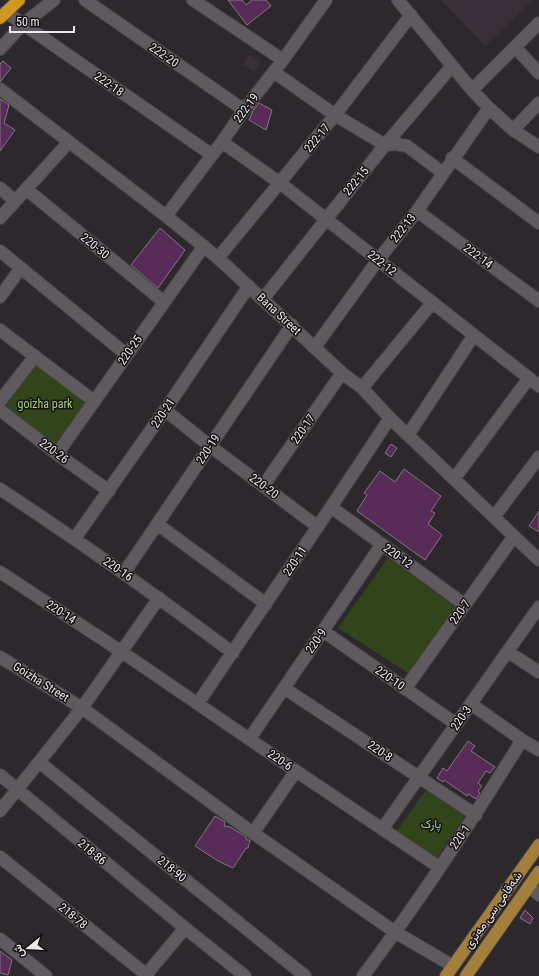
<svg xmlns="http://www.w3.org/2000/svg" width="539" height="976" viewBox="0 0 539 976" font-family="'Roboto Condensed',Vazirmatn,sans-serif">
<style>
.built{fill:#382f38}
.green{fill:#32441a}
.building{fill:#582b59;stroke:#7e797e}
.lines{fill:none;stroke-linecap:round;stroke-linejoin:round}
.minor-casing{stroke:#484548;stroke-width:14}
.major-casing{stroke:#484548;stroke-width:14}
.highway-casing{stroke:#484548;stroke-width:14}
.minor{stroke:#5f5a5e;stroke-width:12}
.major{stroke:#a37f39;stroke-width:12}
.highway{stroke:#d09721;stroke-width:12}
.labels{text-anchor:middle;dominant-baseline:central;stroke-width:3;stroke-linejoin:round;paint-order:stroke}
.street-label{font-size:12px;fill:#ebe8eb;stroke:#131113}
.park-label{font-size:12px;fill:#a7d078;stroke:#131113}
</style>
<rect width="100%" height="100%" fill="#2c282c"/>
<path class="built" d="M441,0h92l-48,46z
M250,54l11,8 -7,10 -11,-8z"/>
<path class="green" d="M35,356l59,45 -37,53 -57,-44z
M388,558l67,49 -47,66 -70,-45z
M426,790l39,26 -29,43 -40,-27z"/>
<path class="building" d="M228,0h14l4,5 6,-5h14l5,6 -24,19z
M3,61l8,7 -11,14v-18z
M0,99l9,6 -5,18 11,7 -15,21z
M259,103l13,7 -6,20 -17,-10 4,-9z
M160,228l25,22 -27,38 -27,-23z
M391,444l6,4 -6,9 -6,-4z
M404,469l37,27 -10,15 4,2 -7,11 14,11 -17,25 -68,-49 10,-16 -3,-2 16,-22 15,11z
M539,511v21l-10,-6z
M468,741l7,5 -4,5 24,16 -5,6 -4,-2 -8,12 4,3 -4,5 2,2 -4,6 -8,-5 -1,2 -23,-16 -1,2 -6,-4 6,-10 4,3z
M215,816l10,6 -1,4 6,1 15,9 2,4h3l-2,8h-2l-13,20 -15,-7 -23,-15z
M525,910l8,8 -3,6 -10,-6z
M0,951l12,9 -4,15 -8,-2z"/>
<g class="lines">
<defs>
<path id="minor" d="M85,0l159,110
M193,0l90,60
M398,0l74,90 17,18 24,22 26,17
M6,12l206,143
M515,47l24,26
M0,49l23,-25 31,-24
M274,72l61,43 50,30 11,-1 11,2 36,27
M0,89l166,127 52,42 124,115 20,15 28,30 149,142
M472,90l67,-67
M513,130l26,-27
M222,142l58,41 259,203
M452,158l87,65
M0,188l15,13
M26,189l138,113
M417,211l122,90
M166,216l56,-74 22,-32 39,-50 43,-60
M0,218l69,-76
M0,251l127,104
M218,258l117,-143 76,-100
M0,297l20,-28
M263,299l122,-154 67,-79
M0,330l94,71
M315,347l63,-87 39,-49 72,-103
M362,388l70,-85
M0,401l35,-45
M0,410l57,44 52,37
M165,410l45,36 108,81
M408,435l66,-100
M57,454l147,-208
M454,479l75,-101
M263,486l79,-113
M0,489c79,52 157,107 233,164
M331,507l134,98
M494,517l45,-60
M157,524l109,80
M75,538l90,-128 84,-124
M0,572l122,80 174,119 143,96
M124,573l168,-248
M323,631l133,93
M508,652l31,20
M0,657l82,51 171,125 142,99 58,34
M284,688l192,127
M405,689l109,-153
M198,703l133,-196 59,-89
M471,704l51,36 17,10
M250,738l132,-194
M39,762l266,214
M0,775l185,153 60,48
M0,811l82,-103 77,-110
M383,828l156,-221
M253,833l43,-62
M0,857l148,119
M529,886l10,9
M0,939l46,37
M145,976l40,-48
M363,976c57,-76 109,-155 159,-236"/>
<path id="major" d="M446,976l93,-131
M466,976l73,-104"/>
<path id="highway" d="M0,18l19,-18"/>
</defs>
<use href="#minor" class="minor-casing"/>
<use href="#major" class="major-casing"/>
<use href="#highway" class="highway-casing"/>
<use href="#minor" class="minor"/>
<use href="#major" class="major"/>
<use href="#highway" class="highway"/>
</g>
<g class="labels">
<g class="street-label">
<text transform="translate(164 55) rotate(35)">222-20</text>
<text transform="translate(109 84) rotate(35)">222-18</text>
<text transform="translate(246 108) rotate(-53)">222-19</text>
<text transform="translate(317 138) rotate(-51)">222-17</text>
<text transform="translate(356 181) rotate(-51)">222-15</text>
<text transform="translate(403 228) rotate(-52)">222-13</text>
<text transform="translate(95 246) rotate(39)">220-30</text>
<text transform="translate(478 256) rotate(37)">222-14</text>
<text transform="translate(382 263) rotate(38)">222-12</text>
<text transform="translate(279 314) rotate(43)">Bana Street</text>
<text transform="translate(130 350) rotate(-55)">220-25</text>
<text transform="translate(163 413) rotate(-56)">220-21</text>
<text transform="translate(303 429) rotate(-55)">220-17</text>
<text transform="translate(208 449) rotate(-56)">220-19</text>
<text transform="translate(54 451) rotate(37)">220-26</text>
<text transform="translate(264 486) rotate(37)">220-20</text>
<text transform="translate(398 556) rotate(36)">220-12</text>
<text transform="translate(295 561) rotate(-56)">220-11</text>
<text transform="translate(118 569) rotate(35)">220-16</text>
<text transform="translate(61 612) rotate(33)">220-14</text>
<text transform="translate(460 612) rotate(-55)">220-7</text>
<text transform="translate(316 641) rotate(-56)">220-9</text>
<text transform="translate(390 678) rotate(35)">220-10</text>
<text transform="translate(41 682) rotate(32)">Goizha Street</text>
<text transform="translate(461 718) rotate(-55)">220-3</text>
<text transform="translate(380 751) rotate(34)">220-8</text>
<text transform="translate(280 760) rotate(35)">220-6</text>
<text transform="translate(460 837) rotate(-55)">220-1</text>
<text transform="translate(92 852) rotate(40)">218-86</text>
<text transform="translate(172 869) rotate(39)">218-90</text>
<text transform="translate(493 910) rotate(-55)">شەقامی سی مەتری</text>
<text transform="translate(73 916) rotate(39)">218-78</text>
</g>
<g class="park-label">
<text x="45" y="404">goizha park</text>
<text x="431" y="824">پارک</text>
</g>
</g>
<g transform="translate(28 948) rotate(252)" stroke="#131113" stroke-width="3" paint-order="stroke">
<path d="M0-3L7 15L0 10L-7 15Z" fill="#ebe8eb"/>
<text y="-6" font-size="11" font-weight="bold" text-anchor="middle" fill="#ebe8eb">ش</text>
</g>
<path d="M10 26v6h64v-6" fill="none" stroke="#ebe8eb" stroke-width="2"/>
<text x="16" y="26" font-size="12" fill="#ebe8eb" stroke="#131113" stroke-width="3" paint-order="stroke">50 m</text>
</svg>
